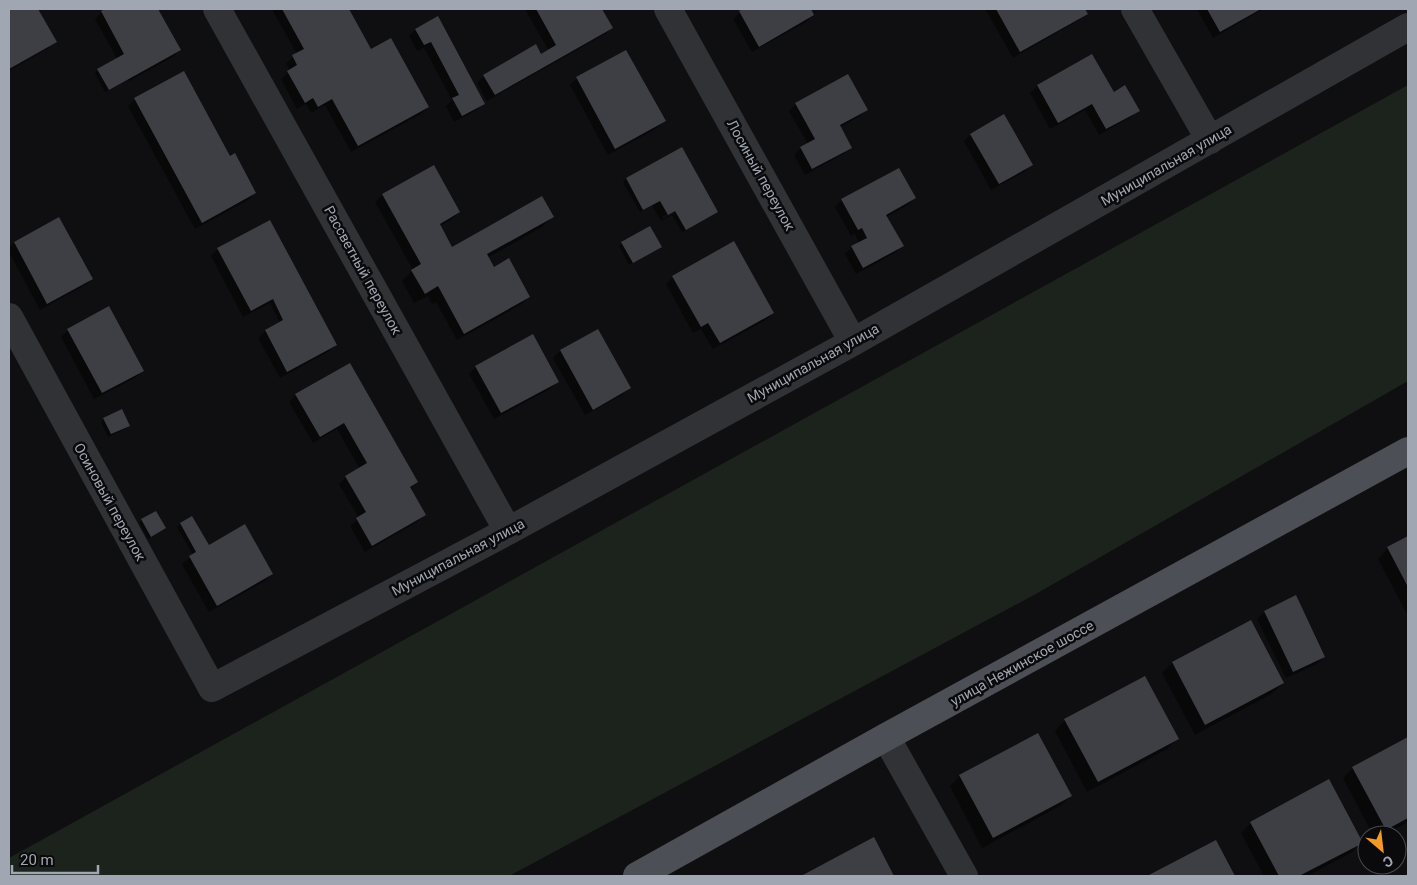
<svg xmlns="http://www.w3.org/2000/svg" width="1417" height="885" viewBox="0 0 1417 885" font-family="Roboto,sans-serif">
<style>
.green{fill:#1c231c}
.shadow{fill:#0007;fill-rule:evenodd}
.building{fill:#3e3f44}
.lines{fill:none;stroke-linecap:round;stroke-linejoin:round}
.minor{stroke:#303236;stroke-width:28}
.major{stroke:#4c4f55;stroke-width:28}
.labels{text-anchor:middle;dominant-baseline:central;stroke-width:5;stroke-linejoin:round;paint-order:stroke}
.street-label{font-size:14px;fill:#a0a7b2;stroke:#0a0a0c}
</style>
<rect width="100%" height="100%" fill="#0f0f11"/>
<path class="green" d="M1408,85v296l-374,214 -525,281h-500v-18z"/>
<path class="shadow" d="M9,9h27l19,33 -7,6 -39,23z
M108,9h49l22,41 -6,7 -44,24 -1,-1 -23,12 -10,-19 3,-3 19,-11 -22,-40 7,-7z
M275,9h73l23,42 57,56 -7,7 -70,38 -26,-47 -14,8 -5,-9 -9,5 -16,-30 9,-8 -4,-8 11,-9 -24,-43z
M525,9h76l11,19 -7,6 -118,67 -10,-18 7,-7 57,-21 8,-4z
M744,9h65l4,6 -7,7 -54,30 -19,-33z
M985,9h99l2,4 -7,7 -66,38z
M1197,9h66l-50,29z
M438,18l46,85 -7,7 -23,12 -8,-16 6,-6 -28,-52 -7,3 -8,-15 6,-6z
M1092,55l21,39 25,16 -7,7 -32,18 -14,-25 -35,19 -20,-36 7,-7z
M577,78l87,43 -7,7 -49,27 -38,-70z
M135,99l94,59 26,35 -7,7 -53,29 -67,-123z
M796,104l71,5 -7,7 -21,12 11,20 -7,6 -38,21 -11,-20 7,-7 7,-4 -19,-33z
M970,135l61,30 -7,7 -33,18 -27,-49z
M681,149l35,63 -3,3 -31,17 -10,-17 -11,6 -9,-16 -12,7 -17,-30 3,-3zM699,197l2,2 -38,20 -1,-2z
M433,167l26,45 -7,7 -12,7 7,24 105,-33 -10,10 -55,31 6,10 36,29 -7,7 -65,36 -21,-38 -4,2 -4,-8 -14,7 -12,-22 11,-11 -38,-68 7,-7z
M915,198l-7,7 -22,12 16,29 -7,7 -39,21 -11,-20 7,-7 7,-4 -4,-9 -4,2 -16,-29 7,-7z
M59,219l33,60 -7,6 -45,25 -31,-58v-4l5,-5z
M622,243l35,7 -28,15 -10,-19z
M218,249l117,96 -7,7 -48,26 -22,-40 7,-7 15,-8 -10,-20 -27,14 -32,-61z
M673,277l100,36 -7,7 -53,29 -12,-20 -8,4 -27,-49z
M68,330l74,41 -7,7 -41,21 -33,-62z
M597,330l32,58 -7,7 -37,20 -32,-57 7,-7z
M349,364l68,118 -8,7 15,26 -7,7 -52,30 -15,-26 9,-8 -20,-34 7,-7 14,-8 -23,-40 -24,14 -24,-41 7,-7z
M476,367l81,15 -7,7 -56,30 -25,-45z
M104,419l24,7 -3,3 -17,8 -7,-15z
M142,520l22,8 -16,11 -9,-16z
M180,524l27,20 65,30 -7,7 -56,31 -27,-48 11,-9 -16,-28z
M1408,538v78l-30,-57 10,-11z
M1296,597l28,60 -7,7 -31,14 -29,-59 7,-7z
M1250,622l33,61 -10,10 -78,42 -33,-62 10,-10z
M1065,720l112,19 -10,10 -80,43 -32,-61z
M1408,739v83l-24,13h-11l-30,-57 10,-10z
M960,776l110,20 -10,10 -78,42 -32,-62z
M1251,823l110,19 -10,11 -44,23h-43l-23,-43z
M873,839l20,37h-90z
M1215,841l19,35h-84z"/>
<path class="building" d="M9,9h29l19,33 -48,27z
M105,9h53l23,41 -72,40 -12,-21 27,-15 -23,-43z
M282,9h67l22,40 20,-11 38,69 -71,39 -26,-47 -14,8 -5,-9 -8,5 -18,-32 10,-6 -5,-10 12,-6z
M536,9h66l11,19 -118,67 -12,-20 53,-31 5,10 15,-9z
M742,9h69l3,6 -55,32 -20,-36z
M996,9h89l3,5 -68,38z
M1207,9h54l-41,23z
M438,16l47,88 -23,12 -10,-18 7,-3 -28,-53 -7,3 -9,-16z
M626,50l40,71 -51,28 -39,-72z
M1092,54l22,38 11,-7 15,26 -34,18 -14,-25 -34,19 -21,-38z
M184,71l46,85 5,-3 21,40 -54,30 -68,-125z
M848,74l20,36 -28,15 12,23 -40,21 -12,-22 15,-8 -20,-36z
M1004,114l29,51 -34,19 -29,-50z
M682,147l36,65 -32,18 -11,-19 -7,4 -8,-14 -17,9 -17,-32z
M434,165l26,47 -20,12 12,23 90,-51 12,21 -67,37 7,13 15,-9 21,39 -66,37 -26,-48 -13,8 -14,-24 10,-6 -39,-70z
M899,168l17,30 -30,17 18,31 -41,22 -12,-22 16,-8 -5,-10 -4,2 -17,-31z
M59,217l34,62 -46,25 -33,-62z
M270,220l67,125 -50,27 -22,-42 18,-10 -10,-21 -22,12 -34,-63z
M650,226l12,21 -29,16 -12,-21z
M734,241l40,72 -54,30 -12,-20 -7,4 -29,-51z
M109,306l35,65 -42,22 -35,-64z
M598,329l33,59 -38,22 -33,-60z
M533,334l26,48 -58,31 -26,-47z
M350,363l68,119 -8,5 16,28 -54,31 -16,-28 10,-6 -21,-36 22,-13 -23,-40 -24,14 -25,-43z
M122,409l8,17 -19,8 -8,-16z
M156,511l10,17 -15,9 -10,-18z
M192,516l17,29 36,-21 28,50 -56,32 -28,-50 7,-4 -16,-29z
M1408,536v51l-21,-40z
M1296,595l29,62 -32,15 -29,-61z
M1251,620l33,63 -79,42 -33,-63z
M1145,676l34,63 -81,43 -34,-63z
M1038,733l34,63 -79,42 -34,-63z
M1408,737v81l-22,12 -34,-63z
M1329,779l34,64 -64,33h-20l-29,-54z
M874,837l20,39h-93z
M1216,840l19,36h-88z"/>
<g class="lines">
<path class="minor" d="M217,9l291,522
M668,9l185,333
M1135,9l75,131
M9,317l203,371 296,-157 345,-189 555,-315
M886,737l78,139"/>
<path class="major" d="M637,876l249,-139 522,-286"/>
</g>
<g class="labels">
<g class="street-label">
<text transform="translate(1166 165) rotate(-30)">Муниципальная улица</text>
<text transform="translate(761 175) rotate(61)">Лосиный переулок</text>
<text transform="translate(363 270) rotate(61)">Рассветный переулок</text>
<text transform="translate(813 363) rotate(-29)">Муниципальная улица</text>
<text transform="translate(110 502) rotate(61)">Осиновый переулок</text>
<text transform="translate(458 557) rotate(-28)">Муниципальная улица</text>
<text transform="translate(1022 663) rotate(-29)">улица Нежинское шоссе</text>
</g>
</g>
<rect width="1417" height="885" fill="none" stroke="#a0a7b2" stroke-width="20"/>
<g transform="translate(1382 850) rotate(152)"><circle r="24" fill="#0a0a0c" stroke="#46494e"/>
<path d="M0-4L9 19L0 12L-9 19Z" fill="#f39925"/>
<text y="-8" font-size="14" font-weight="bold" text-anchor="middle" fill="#a0a7b2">С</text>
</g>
<path d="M12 865v8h86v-8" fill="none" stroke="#a0a7b2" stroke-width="2.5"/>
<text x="20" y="865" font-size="15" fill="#a0a7b2" stroke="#0a0a0c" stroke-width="4" paint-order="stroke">20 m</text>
</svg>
